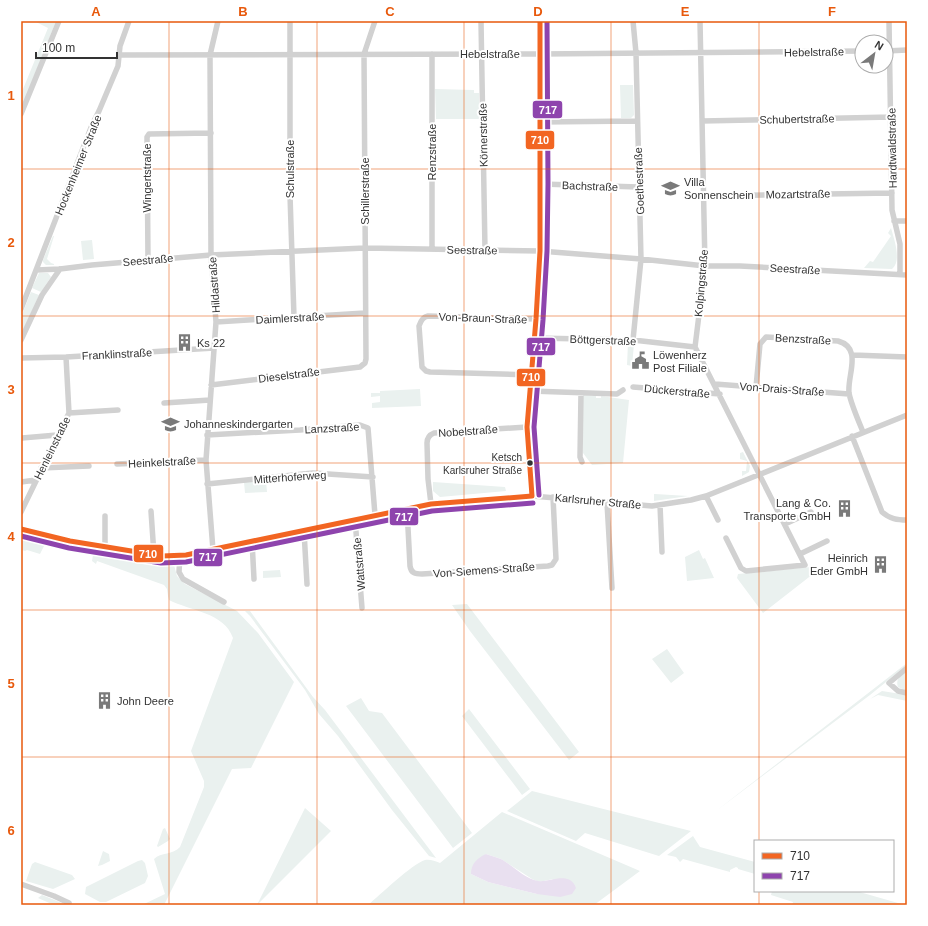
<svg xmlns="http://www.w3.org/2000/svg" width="928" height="926" viewBox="0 0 928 926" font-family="Arial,sans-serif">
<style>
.green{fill:#eaf1ef;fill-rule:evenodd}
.water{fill:#e9e0f0}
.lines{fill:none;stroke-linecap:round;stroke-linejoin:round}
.minor{stroke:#d1d1d1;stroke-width:5.5}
.bus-1-casing{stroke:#fff;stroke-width:8}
.bus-2-casing{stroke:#fff;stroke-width:8}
.bus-1{stroke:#f26522;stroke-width:5}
.bus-2{stroke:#8e44ad;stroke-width:5}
.grid{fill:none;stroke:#e8590c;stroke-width:1;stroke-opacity:0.55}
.bus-dot{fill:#323232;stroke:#fff;stroke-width:1.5}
.labels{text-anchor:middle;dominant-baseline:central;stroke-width:4;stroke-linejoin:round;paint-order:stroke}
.bus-label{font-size:10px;fill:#323232;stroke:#fff;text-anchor:end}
.street-label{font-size:11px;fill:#323232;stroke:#fff}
.poi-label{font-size:11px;fill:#323232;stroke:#fff;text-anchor:start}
.line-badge{stroke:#fff;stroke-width:1.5}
.badge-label{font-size:11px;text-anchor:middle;font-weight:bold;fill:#fff}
.neatline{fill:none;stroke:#e8590c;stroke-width:1.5}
.grid-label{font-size:13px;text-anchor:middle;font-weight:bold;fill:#e8590c}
</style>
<rect width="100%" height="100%" fill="#fff"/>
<path class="green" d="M34,21h22l-35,88v-15l27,-66z
M620,85h13l1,30 -3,3h-10z
M435,89l39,1v3h5v26h-43z
M891,228c3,11 11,33 1,41l-28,-1 6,-7 3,1 18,-26 -3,-3z
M53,236h1l-7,23 4,4 3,1v1h-8l-3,-3v-2z
M92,240l2,19 -11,1 -2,-19z
M39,273h9l3,4 -10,15 -9,-4z
M31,292l8,3 -18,40v-18z
M628,343l6,1 -2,22 -5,-1z
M420,389l1,17 -49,2v-5l8,-1v-6l-9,1v-4h9v-2z
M583,395l13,1v2h5v-2l28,4 -6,63 -31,2 -9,-12z
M743,452l7,14 -1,6 -7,4v-5h4l1,-10 -7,-2v-6z
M266,481l1,11 -22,1 -1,-11z
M433,482l72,5 1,4 -66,6 -7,-6z
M654,494h1l33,2 -34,5z
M21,535l26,5 -7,14 -13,-4 -2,1 -3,-1 -1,2z
M98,547l70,13 6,5 3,11 8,8 52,27 21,22 36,49 -43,86 -19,1 -68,136h-22l23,-11 -11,-35c7,-7 19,-4 26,-12l24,-60v-6l-13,-30 42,-113c-9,-26 -43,-27 -64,-38l-1,-4 -1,-7 -3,-4 -67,-24 -1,3 -4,-3 2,-12z
M699,550l4,9 2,-1 9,20 -27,3 -2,-24z
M811,567l2,7 -50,39 -26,-35 1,-4z
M280,570l1,7 -18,1v-7z
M467,604l112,148 -10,8 -99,-129 -18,-26z
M245,611h5l63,86 12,13 111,148 -7,-2 -37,-46 -54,-74 -19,-22 -14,-24 -55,-74z
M667,649l17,24 -13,10 -19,-24z
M907,663v2l-37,30 -154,116z
M907,670v21l-9,-4c-3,-8 3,-12 9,-17z
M882,691l25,4v6l-29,-6 -8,4z
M361,698l8,13 13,2 90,120 -19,15 -107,-142z
M469,709l61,80 -8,6 -60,-79z
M532,791l159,40 -32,25 -74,-23 -9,8 -69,-30z
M305,808l26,23 -74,74z
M502,812l138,59 -46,34h-226c12,-10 44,-41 57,-45 5,-1 10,1 15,3zM486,854l15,5 31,20 7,3 14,-3 -16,15 -49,-12 -17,-8z
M165,828l5,11 -2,2 -10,6 -1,-1 6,-17z
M693,836l7,11 55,15v12l-17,-5v-1l-2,-1 -6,3v2l-47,-13 -3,3 -4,-5 -9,-2z
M103,851l6,3 1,7 -8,4 -4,1z
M142,860l3,3 3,13 -3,7 -39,19h-6l-15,-8 1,-7 52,-26z
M35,862l37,13 3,4 -22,10 -27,-8 6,-17z
M772,891h84l49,14h-113l1,-3 -22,-7z
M42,895l25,10h-13l-16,-7z"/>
<path class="water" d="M486,854c5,2 10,3 15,5 11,6 24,20 37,22 10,2 32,-11 38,7l-4,6 -12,3 -23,-3 -49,-12 -17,-8c0,-10 6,-16 15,-20z"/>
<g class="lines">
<path class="minor" d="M290,21v174l4,122
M481,21l4,229
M700,21l5,245 -10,81 110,218 -59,6 -5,-3 -15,-30
M889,21l3,189 8,34v30
M886,51l21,-1
M432,54v195
M119,55l421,-1 322,-3
M21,114l38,-93
M702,121l190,-4
M540,122l97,-1
M541,184l98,3
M703,196l189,-3
M894,221h13
M148,260l-1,-123 2,-3 62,-1
M37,270l23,-1 32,-4 119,-10 154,-7 175,3 101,8 64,7h35l167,9
M21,309l71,-184 7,-14 19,-45 2,-20 9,-25
M216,322l149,-9
M535,338l98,2 62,7
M21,340l21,-45 18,-26
M633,340l8,-81 -5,-206 -3,-32
M853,355l54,2
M21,358l45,-1 148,-9
M532,375l-102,-3 -4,-1 -4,-4 -3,-41c2,-6 4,-9 9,-10l108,3
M715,384l134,10
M211,385l149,-18 5,-4 1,-4 -2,-305 11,-33
M633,387l87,7
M756,387l4,-43 6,-7 72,4c25,7 9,34 11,52 2,11 10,29 14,39
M531,391l86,3 6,-4
M581,393l-1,64 2,5
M164,403l46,-3
M69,413l49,-3
M207,435l93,-5 60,-5 8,3 7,87
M852,436l30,76c8,7 15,8 25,8
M22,438l35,-3
M117,464l89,-4
M41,468l48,-2
M21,482l15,-2
M207,484l106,-11 60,4
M532,496l-5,-69 9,-108 4,-68 1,-67 -1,-163
M706,496l12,24
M607,503l5,85
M431,504l-3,-25 -1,-36c0,-5 2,-8 7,-10l93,-6
M660,505l2,47
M407,509l3,57c1,7 5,8 12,8l126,-8 4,-1 4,-6 -3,-62
M151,511l3,44
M21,512l48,-99 -3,-56
M355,519l7,89
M785,524l26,-12
M21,529l49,12 61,10 31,5 18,-1 33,-5 218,-46 101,-8 120,10 39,-6 15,-4 201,-81
M304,531l3,53
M252,541l2,38
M105,546v-30
M213,550l-7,-90 10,-138 -5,-67 -1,-200 8,-34
M800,554l27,-13
M180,555l-1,17 4,7 41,23
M907,668l-18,15 9,8 9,2
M21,884l33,12 15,7"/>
<defs>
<path id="bus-1" d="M532,496l-5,-69 9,-108 4,-68v-230
M21,529l49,12 92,15 24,-1 245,-51 101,-8"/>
<path id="bus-2" d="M539,495l-5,-68 9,-107 4,-69 1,-67 -1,-163
M21,536l48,12 92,15 25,-1 246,-51 101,-8"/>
</defs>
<use href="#bus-1" class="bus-1-casing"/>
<use href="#bus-2" class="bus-2-casing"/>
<use href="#bus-1" class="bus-1"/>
<use href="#bus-2" class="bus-2"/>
</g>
<path class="grid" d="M169,21v884M317,21v884M464,21v884M611,21v884M759,21v820M21,169h886M21,316h886M21,463h886M21,610h886M21,757h886M759,891v14"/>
<defs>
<symbol id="school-bare" viewBox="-9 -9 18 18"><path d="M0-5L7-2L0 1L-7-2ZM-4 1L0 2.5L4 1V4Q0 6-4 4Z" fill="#7a7a7a" stroke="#fff" stroke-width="2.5" paint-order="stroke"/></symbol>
<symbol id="building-bare" viewBox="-9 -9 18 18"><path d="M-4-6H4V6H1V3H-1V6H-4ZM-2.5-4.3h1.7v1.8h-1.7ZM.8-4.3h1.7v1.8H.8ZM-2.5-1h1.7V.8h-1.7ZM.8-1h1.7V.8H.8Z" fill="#7a7a7a" stroke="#fff" stroke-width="2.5" paint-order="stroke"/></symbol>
<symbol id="civic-bare" viewBox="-9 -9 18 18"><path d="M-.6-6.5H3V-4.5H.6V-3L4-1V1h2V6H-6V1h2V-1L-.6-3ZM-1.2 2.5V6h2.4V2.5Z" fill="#7a7a7a" stroke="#fff" stroke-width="2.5" paint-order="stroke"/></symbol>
</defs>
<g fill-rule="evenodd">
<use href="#school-bare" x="658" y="176" width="25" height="25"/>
<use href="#building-bare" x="172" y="330" width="25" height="25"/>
<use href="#civic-bare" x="628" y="348" width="25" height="25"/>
<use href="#school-bare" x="158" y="412" width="25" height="25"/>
<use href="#building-bare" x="832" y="496" width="25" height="25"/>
<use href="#building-bare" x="868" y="552" width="25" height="25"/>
<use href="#building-bare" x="92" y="688" width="25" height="25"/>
</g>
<circle class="bus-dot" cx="530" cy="463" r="3.5"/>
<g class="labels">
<g class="bus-label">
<text x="522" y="457">Ketsch<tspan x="522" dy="13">Karlsruher Straße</tspan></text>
</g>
<g class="street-label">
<text transform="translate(814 52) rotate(-1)">Hebelstraße</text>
<text x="490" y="54">Hebelstraße</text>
<text transform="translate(797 119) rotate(-1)">Schubertstraße</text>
<text transform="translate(483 135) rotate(-91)">Körnerstraße</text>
<text transform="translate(892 148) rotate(-91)">Hardtwaldstraße</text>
<text transform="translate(432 152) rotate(-90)">Renzstraße</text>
<text transform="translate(78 165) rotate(-68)">Hockenheimer Straße</text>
<text transform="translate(290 169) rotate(-90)">Schulstraße</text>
<text transform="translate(147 178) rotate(-90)">Wingertstraße</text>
<text transform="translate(639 181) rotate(-92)">Goethestraße</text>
<text transform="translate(590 186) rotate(2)">Bachstraße</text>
<text transform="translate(365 191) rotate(-90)">Schillerstraße</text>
<text transform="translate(798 194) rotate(-1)">Mozartstraße</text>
<text transform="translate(472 250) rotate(1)">Seestraße</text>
<text transform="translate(148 260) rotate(-5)">Seestraße</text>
<text transform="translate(795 269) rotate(3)">Seestraße</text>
<text transform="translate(701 283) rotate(-85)">Kolpingstraße</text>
<text transform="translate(214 285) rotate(-94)">Hildastraße</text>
<text transform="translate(290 318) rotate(-3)">Daimlerstraße</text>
<text transform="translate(483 318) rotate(2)">Von-Braun-Straße</text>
<text transform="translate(803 339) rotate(3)">Benzstraße</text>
<text transform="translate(603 340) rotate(2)">Böttgerstraße</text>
<text transform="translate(117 354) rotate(-3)">Franklinstraße</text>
<text transform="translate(289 375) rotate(-7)">Dieselstraße</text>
<text transform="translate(782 389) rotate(4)">Von-Drais-Straße</text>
<text transform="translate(677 391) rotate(5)">Dückerstraße</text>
<text transform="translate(332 428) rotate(-3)">Lanzstraße</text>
<text transform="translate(468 431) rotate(-4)">Nobelstraße</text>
<text transform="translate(52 448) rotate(-64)">Henleinstraße</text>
<text transform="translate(162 462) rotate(-3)">Heinkelstraße</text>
<text transform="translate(290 477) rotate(-4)">Mitterhoferweg</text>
<text transform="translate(598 501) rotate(5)">Karlsruher Straße</text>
<text transform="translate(359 564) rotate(-95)">Wattstraße</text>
<text transform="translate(484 570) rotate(-4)">Von-Siemens-Straße</text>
</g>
<g class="poi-label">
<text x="684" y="182">Villa<tspan x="684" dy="13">Sonnenschein</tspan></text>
<text x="197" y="343">Ks 22</text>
<text x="653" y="355">Löwenherz<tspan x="653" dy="13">Post Filiale</tspan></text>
<text x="184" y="424">Johanneskindergarten</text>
<text x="831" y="503" text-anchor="end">Lang &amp; Co.<tspan x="831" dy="13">Transporte GmbH</tspan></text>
<text x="868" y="558" text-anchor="end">Heinrich<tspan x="868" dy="13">Eder GmbH</tspan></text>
<text x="117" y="701">John Deere</text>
</g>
</g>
<g class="line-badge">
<rect x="532" y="100" width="31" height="19" rx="4" fill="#8e44ad"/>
<rect x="525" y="130" width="30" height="20" rx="4" fill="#f26522"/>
<rect x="526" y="337" width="30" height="19" rx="4" fill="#8e44ad"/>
<rect x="516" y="368" width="30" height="19" rx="4" fill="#f26522"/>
<rect x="389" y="507" width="30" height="19" rx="4" fill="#8e44ad"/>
<rect x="133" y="544" width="31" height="19" rx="4" fill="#f26522"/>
<rect x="193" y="548" width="30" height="19" rx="4" fill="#8e44ad"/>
</g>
<g class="badge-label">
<text x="548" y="114">717</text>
<text x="540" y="144">710</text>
<text x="541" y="351">717</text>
<text x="531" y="381">710</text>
<text x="404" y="521">717</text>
<text x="148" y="558">710</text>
<text x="208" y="561">717</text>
</g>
<rect width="928" height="926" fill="none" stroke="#ffffff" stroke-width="44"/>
<rect x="754" y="840" width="140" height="52" fill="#ffffff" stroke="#adadad"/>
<rect x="762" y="853" width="20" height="6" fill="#f26522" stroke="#adadad"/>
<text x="790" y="860" font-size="12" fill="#323232">710</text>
<rect x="762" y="873" width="20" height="6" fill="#8e44ad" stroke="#adadad"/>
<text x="790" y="880" font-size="12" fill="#323232">717</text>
<g transform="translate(874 54) rotate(31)"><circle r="19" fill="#ffffff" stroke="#adadad"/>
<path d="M0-3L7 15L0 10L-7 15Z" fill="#7a7a7a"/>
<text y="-6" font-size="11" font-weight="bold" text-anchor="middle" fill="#323232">N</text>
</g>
<path d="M36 52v6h81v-6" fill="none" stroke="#323232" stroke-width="2"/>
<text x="42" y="52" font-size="12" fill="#323232" stroke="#ffffff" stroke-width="3" paint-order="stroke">100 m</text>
<rect x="22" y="22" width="884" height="882" class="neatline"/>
<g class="grid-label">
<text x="96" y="16">A</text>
<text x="243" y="16">B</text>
<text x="390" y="16">C</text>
<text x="538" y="16">D</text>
<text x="685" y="16">E</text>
<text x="832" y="16">F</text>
<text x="11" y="100">1</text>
<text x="11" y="247">2</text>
<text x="11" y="394">3</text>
<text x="11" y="541">4</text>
<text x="11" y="688">5</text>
<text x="11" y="835">6</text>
</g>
</svg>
